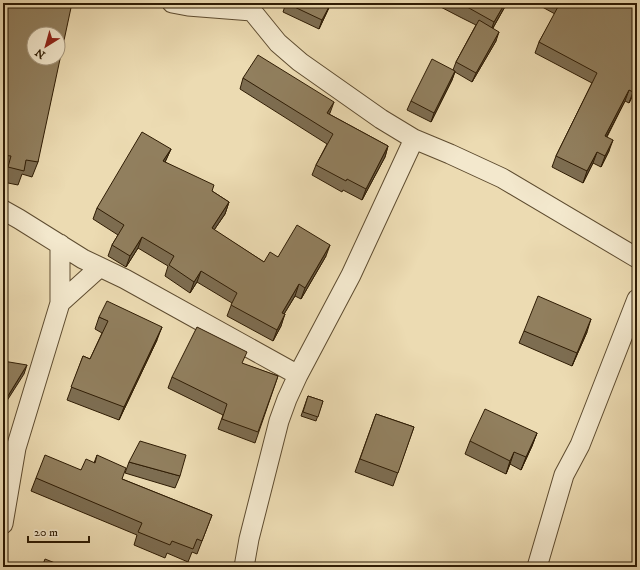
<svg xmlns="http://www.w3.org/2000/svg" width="640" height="570" viewBox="0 0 640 570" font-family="'IM FELL DW Pica',serif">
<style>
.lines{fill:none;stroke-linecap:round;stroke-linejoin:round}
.minor-casing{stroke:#5e4c30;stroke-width:21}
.minor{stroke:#f3e8cd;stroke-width:19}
.wall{fill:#7d6d51;stroke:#2f1c04}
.shaded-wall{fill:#665942;stroke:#2f1c04}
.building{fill:#917f5e;stroke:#2f1c04;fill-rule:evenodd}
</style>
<rect width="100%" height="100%" fill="#ecdbb2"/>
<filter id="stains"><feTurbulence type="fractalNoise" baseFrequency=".005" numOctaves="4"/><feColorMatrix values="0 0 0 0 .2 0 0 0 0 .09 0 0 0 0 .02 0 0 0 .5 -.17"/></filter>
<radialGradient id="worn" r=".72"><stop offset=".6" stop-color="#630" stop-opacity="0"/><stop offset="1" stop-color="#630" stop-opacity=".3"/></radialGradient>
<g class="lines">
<defs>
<path id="minor" d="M172,3l16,3 64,5
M249,3l3,8 26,32 22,19 81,57 33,20 36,15 52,24 135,80
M3,210l16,9 64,40 42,20 173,96
M60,303l40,-36
M3,524l13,-76 44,-145v-59
M244,567l5,-28 30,-118 8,-22 11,-24 53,-100 63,-136
M537,567l27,-92 16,-30 57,-146"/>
</defs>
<use href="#minor" class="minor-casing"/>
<use href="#minor" class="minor"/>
</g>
<path class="wall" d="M3,3l35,159 -6,15 -10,-3 -4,11 -15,-3 2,-11 -2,-1z
M286,3h45l-12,26 -36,-17z
M433,3h74l-14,25 3,13 -24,41 -17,-10 -3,8 -21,42 -24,-12 4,-9 42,-31 3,-8 20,-37 -16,-8z
M535,3h102v84l-8,16 -4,-2 -18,36 2,14 -8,16 -8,-4 -10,20 -31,-16 4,-11 36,-73 -57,-30 4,-11 16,-28z
M243,78l87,35 -1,1 59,32 -3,11 -23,43 -19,-10 -1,2 -30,-17 4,-10 11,-21 -87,-55z
M171,149l-6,13 47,29 17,11 -4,12 -11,16 50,32 14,-5 48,-1 -25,43 -6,-3 -11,18 -3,12 -8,15 -46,-25 5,-13 -35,-21 -7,11 -25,-17 3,-10 -30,-18 -12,19 -18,-11 4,-11 6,-10 -25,-16 4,-11z
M99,317l58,23 -38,80 -52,-20 16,-44 7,3 12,-26 -7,-4z
M524,331l63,1 -15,34 -53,-23z
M243,364l35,12 -23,67 -37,-14 5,-14 -55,-27 4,-11z
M308,396l15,5 -7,20 -15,-5z
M376,414l38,13 -21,59 -38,-14z
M537,433l-5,13 -11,24 -11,-6 -4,10 -41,-20 5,-13z
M97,455l25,24 90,36 -15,39 -5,-2 -4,10 -21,-9 -2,5 -31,-13 3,-10 -106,-44 5,-13 45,-8 13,-7z
M129,462l51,14 -5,12 -50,-15z"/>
<path class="shaded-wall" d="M331,3l-3,7 -9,19 3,-9z
M505,3h2l-17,30 4,-11z
M499,32l-3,9 -24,41 4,-9z
M455,71l-3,9 -21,42 3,-9z
M637,84v3l-8,16 4,-11z
M629,90l-4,11 -24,46 4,-11z
M334,102l-4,11 -7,11 4,-11z
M613,140l-4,11 -8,16 4,-11z
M388,146l-3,11 -23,43 4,-11z
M171,149l-5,11 -7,12 4,-11z
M597,152l-4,11 -10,20 4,-12z
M229,202l-4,12 -17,25 4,-11z
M142,237l-4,11 -12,19 4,-11z
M330,245l-4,11 -25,43 4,-11z
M201,271l-4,11 -7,11 4,-11z
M299,284l-4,12 -17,28 4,-11z
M285,314l-4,12 -8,15 4,-11z
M591,319l-4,13 -15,34 5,-13z
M162,327l-5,13 -38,80 5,-13z
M27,365l-3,9 -21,33v-3z
M537,433l-5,13 -11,24 5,-13z
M514,452l-4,12 -4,10 4,-13z"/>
<path class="building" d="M3,3h69l-34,159 -12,-2 -2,11 -16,-4 3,-11 -8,-1zM34,34h24v24h-24z
M286,3h45l-9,17z
M460,3h45l-11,19z
M559,3h78v81l-4,8 -4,-2 -24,46 8,4 -8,16 -8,-4 -10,19 -31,-15 41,-83 -58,-31 21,-39z
M479,20l20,12 -23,41 -20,-11z
M258,55l76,47 -7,11 61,33 -22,43 -19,-10 -1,2 -30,-16 17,-31 -90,-56z
M432,59l23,12 -21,42 -23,-12z
M142,132l29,17 -8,12 51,24 -2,6 17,11 -17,26 52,34 6,-10 8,5 19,-32 33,20 -25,43 -6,-4 -17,29 3,1 -8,16 -46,-25 6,-12 -36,-22 -7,11 -25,-17 5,-9 -32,-19 -12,19 -18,-11 12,-20 -27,-17z
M538,296l53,23 -14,34 -53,-22z
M107,301l55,26 -38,80 -53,-20 12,-31 7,3 18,-38 -9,-4z
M197,327l50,25 -5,11 36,13 -20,56 -36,-13 5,-15 -55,-27z
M3,361l24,4 -24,39z
M308,396l15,5 -5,16 -15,-5z
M485,409l52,24 -11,24 -12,-5 -4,9 -40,-20z
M376,414l38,13 -16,46 -38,-14z
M140,441l46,14 -6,21 -51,-14z
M45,455l36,15 5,-11 9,4 2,-8 29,13 -4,11 90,36 -10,26 -5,-2 -4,10 -21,-8 -2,4 -32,-13 4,-9 -106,-45z
M45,559l20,8h-23z"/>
<rect width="640" height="570" fill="none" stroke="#ecdbb2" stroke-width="16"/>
<rect x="4" y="4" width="632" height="562" fill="none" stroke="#2f1c04" stroke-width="2"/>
<rect x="8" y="8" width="624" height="554" fill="none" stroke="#2f1c04"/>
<g transform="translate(46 46) rotate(217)"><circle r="19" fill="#f3e8cd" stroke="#a5967d"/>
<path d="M0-3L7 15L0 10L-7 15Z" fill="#8f2418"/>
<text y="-6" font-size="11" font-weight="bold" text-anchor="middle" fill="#2f1c04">N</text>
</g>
<path d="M28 536v6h61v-6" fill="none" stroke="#2f1c04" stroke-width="2"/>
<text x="34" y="536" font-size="12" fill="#2f1c04" stroke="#f3e8cd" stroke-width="3" paint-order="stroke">20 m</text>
<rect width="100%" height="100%" filter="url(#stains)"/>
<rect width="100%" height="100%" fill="url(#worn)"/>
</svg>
